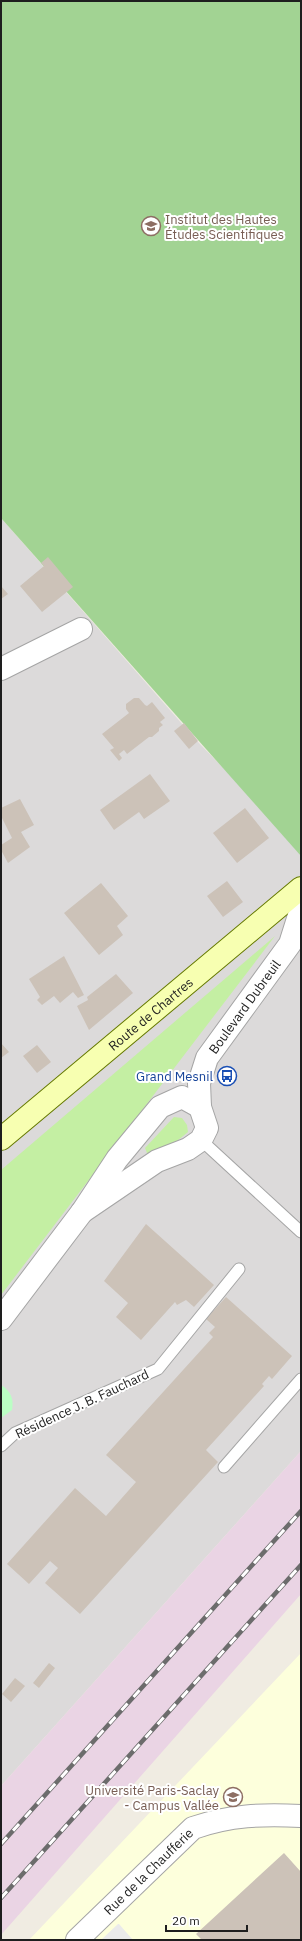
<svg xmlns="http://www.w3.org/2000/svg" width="302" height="1941" viewBox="0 0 302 1941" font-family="'IBM Plex Sans',sans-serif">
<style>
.residential{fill:#dcdada}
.industrial{fill:#ead4e4}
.education{fill:#fdffdc}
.grass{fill:#c4efa3}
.forest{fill:#a2d393}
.park{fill:#bbfec4}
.parking{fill:#eaeaea}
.building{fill:#ccc2b8}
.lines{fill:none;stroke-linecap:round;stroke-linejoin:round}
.service-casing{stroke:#a5a5a5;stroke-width:13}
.minor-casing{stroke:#a5a5a5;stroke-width:24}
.tertiary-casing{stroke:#a5a5a5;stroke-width:24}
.secondary-casing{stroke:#657900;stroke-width:24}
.service{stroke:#fff;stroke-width:11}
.minor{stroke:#fff;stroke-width:22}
.tertiary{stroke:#fff;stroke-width:22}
.secondary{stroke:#f7ffb1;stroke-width:22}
.rail-casing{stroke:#6c6c6c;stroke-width:4.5}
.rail{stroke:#fff;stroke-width:3;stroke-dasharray:9;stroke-linecap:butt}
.labels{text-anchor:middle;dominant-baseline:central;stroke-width:4;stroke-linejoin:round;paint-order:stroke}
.education-label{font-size:13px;fill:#785e54;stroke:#fff;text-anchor:start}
.street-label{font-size:13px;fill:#1e1e1e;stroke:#fff}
.transit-label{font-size:13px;fill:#164399;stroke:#fff;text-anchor:end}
</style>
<rect width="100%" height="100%" fill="#f0ece2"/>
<path class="residential" d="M1,518l197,224 103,106v603l-300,335z"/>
<path class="industrial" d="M301,1451v143l-300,341v-149z"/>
<path class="education" d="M301,1653v287h-272z"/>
<path class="grass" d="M275,936l-274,359v-125z
M174,1117l8,1 5,7 1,7c-9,8 -27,22 -41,21l-2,-5z"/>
<path class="forest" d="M1,1h300v855l-300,-338z"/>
<path class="park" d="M1,1385c10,6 13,14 11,25l-11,8z"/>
<path class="parking" d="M119,1924l14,16h-32l17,-16z"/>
<path class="building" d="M48,557l25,30 -31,25 -22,-26 24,-20 -3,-3z
M1,586l7,8 -7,5z
M134,698h5l6,7 2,1 5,-4 13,16 -5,4 3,3 -4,3v3l-7,6h-3l-22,17 -3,-4 -5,4 3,4 -3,3 -9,-11 4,-2 -12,-14 27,-21 -3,-4v-5z
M184,723l14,18 -9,8 -15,-18z
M150,774l20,27 -26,18 -5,-7 -25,18 -14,-20z
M20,799l14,26 -13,7 9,15 -22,16 -7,-13v-5l11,-7 -11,-22v-8z
M245,808l24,30 -32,25 -24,-30z
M227,881l16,21 -20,15 -16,-21z
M101,883l27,33 -11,10 6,9 -24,20 -35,-42z
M64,956l20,39 -6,3 -5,-6 -13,11 -6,-7 -12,9 -5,-5 3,-3 -11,-18z
M116,974l17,19 -44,37 -12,-24 11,-6 -1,-3z
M1,1043l8,9 -8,6z
M37,1045l14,17 -14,11 -14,-17z
M146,1224l68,61 -20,22 -8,-7 -9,5 -2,-3 -34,38 -25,-23 12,-14 -24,-22z
M226,1297l66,59 -20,23 -3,-3 -7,8 2,2 -58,64 12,12 -138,152 -35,-31 13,-15 -8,-7 -21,23 -22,-20 68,-76 31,28 30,-34 -30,-27 107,-118 -4,-4 6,-6 -9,-8z
M49,1663l6,5 -16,20 -6,-5z
M15,1678l10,8 -14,16 -9,-8z
M284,1853l17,19v68h-99l-6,-6z"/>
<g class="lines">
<defs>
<path id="service" d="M201,1140l100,92
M1,1446l14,-13 143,-64 81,-100
M224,1467l77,-88"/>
<g id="minor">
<path d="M1,669l80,-40"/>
<path id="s1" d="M77,1940l116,-112c37,-13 70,-14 108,-12"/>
</g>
<g id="tertiary">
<path id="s2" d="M82,1212l75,-51 31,-12 13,-9 6,-12 -7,-21 -1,-24 8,-25 83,-114 11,-35"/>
<path d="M1,1319l81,-107 35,-53 43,-52 22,-10 18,10"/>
</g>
<g id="secondary">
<path id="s3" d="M1,1139l300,-251"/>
</g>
</defs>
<use href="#service" class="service-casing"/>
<use href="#minor" class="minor-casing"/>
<use href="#tertiary" class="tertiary-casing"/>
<use href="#secondary" class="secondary-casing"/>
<use href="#service" class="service"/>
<use href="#minor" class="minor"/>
<use href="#tertiary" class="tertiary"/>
<use href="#secondary" class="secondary"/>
<defs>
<path id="rail" d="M1,1844l300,-333
M1,1898l300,-333"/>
</defs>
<use href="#rail" class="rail-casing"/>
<use href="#rail" class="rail"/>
</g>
<defs>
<symbol id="university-ring" viewBox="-11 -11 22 22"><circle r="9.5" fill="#fff" stroke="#8d6e63" stroke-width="1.5"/><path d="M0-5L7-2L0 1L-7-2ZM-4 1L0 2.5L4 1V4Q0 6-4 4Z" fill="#8d6e63"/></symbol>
<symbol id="bus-ring" viewBox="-11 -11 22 22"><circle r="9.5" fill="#fff" stroke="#1a4fb4" stroke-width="1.5"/><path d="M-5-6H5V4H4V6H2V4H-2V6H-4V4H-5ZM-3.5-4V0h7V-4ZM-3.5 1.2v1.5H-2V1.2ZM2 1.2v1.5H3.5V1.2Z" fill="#1a4fb4"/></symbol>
</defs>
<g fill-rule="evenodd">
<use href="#university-ring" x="140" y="215" width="22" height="22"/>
<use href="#bus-ring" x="216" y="1065" width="22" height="22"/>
<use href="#university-ring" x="222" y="1786" width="22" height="22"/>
</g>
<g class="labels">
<g class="education-label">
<text x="165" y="219">Institut des Hautes<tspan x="165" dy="15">Études Scientifiques</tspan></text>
<text x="219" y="1790" text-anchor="end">Université Paris-Saclay<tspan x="219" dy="15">- Campus Vallée</tspan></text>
</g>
<g class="street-label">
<text stroke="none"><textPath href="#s2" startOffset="289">Boulevard Dubreuil</textPath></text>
<text stroke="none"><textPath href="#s3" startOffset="195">Route de Chartres</textPath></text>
<text transform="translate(82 1404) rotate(-25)">Résidence J. B. Fauchard</text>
<text stroke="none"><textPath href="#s1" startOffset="99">Rue de la Chaufferie</textPath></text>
</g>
<g class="transit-label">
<text x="213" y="1076">Grand Mesnil</text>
</g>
</g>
<rect width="302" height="1941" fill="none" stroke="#1e1e1e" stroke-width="4"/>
<path d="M166 1925v6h81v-6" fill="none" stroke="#1e1e1e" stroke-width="2"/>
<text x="172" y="1925" font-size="12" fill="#1e1e1e" stroke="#ffffff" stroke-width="3" paint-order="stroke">20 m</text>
</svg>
